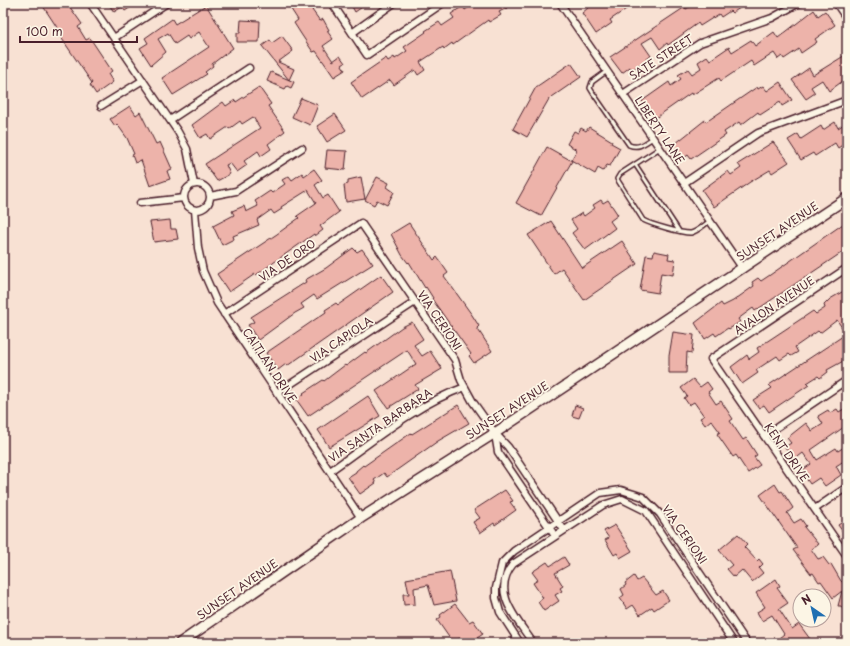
<svg xmlns="http://www.w3.org/2000/svg" width="850" height="646" viewBox="0 0 850 646" font-family="'Playpen Sans',sans-serif">
<style>
.building{fill:#edb3aa;stroke:#4a1f2b}
.lines{fill:none;stroke-linecap:round;stroke-linejoin:round}
.lane-casing{stroke:#4a1f2b;stroke-width:6}
.street-casing{stroke:#4a1f2b;stroke-width:9}
.secondary-casing{stroke:#4a1f2b;stroke-width:12}
.lane{stroke:#fcf5e5;stroke-width:3}
.street{stroke:#fcf5e5;stroke-width:6}
.secondary{stroke:#fcf5e5;stroke-width:9}
.labels{text-anchor:middle;dominant-baseline:central;stroke-width:3.5;stroke-linejoin:round;paint-order:stroke}
.street-label{font-size:11px;fill:#4a1f2b;stroke:#fcf5e5}
</style>
<rect width="100%" height="100%" fill="#f8e1d3"/>
<filter id="ink" filterUnits="userSpaceOnUse"><feTurbulence type="fractalNoise" baseFrequency=".025" numOctaves="2"/><feDisplacementMap in="SourceGraphic" scale="8" xChannelSelector="R" yChannelSelector="G"/><feConvolveMatrix kernelMatrix="1 2 1 2 8 2 1 2 1" color-interpolation-filters="sRGB"/></filter>
<g filter="url(#ink)">
<path class="building" d="M41,3h26l15,21 -4,3 8,13 4,-2 22,33 -4,3 5,8 -17,12 -6,-9 2,-2 -36,-53 2,-1z
M108,3h29l-12,8 -3,-4 -8,5z
M287,3h26l3,4 -4,3 8,11 3,-2 6,11 -2,1 6,8 -10,7 10,15 7,-5 5,7 -3,2 3,5 -11,7 -18,-26 -3,1 -12,-18 -7,-11 4,-3z
M350,3h18l-13,9z
M475,3h29l3,5 -8,4 2,3 -12,7 -1,-2 -35,25 -1,-2 -8,6 -1,-2 -23,15 5,8 -7,5 -3,-5 -21,15 -4,-5 -28,19 -11,-17 35,-24 2,3 6,-4 1,2 12,-8 -3,-4 22,-15 -1,-1 14,-9 3,4 12,-8 -3,-4 12,-8 2,4z
M594,3h41l-25,17 2,3 -16,11 -14,-21z
M696,3h52l-16,10 -2,-2 -9,6 -2,-3 -19,12 -2,-3 -30,22 -1,-2 -7,6 -8,-12 -10,6 9,13 -19,14 -2,-3 -8,6 -12,-16 75,-50 1,2z
M206,5l27,43 -21,16 1,2 -8,6 2,2 -34,21 -11,-17 47,-31 -10,-15 -10,7 -2,-3 -12,8 -7,-11 -10,6 8,13 -15,13 -11,-17 8,-5 -3,-5 27,-19 3,5z
M814,10l4,6 7,-5 10,14 -20,14 2,3 -16,11 -2,-4 -15,10 -2,-3 -4,3 -4,-6 -20,13 -3,-5 -30,20 -2,-3 -27,17 -1,-2 -37,26 -12,-18 27,-19 2,4 10,-7 -3,-4 10,-6 4,5 9,-6 -3,-6 9,-6 3,4 19,-13 3,5 19,-12 4,6 19,-14 4,6z
M241,20l19,1 -1,21h-22v-9h3z
M282,36l11,15 -15,11 16,7 -5,11 -27,-34 8,-6 2,3z
M847,54v24l-18,13 -7,-11 -11,7 4,6 -9,6 -14,-19 17,-12 4,7z
M571,63l10,14 -32,22 -22,38 -14,-8 23,-42z
M271,72l23,10 -3,6 -4,-2 -2,3 -18,-8z
M780,82l12,18 -10,6 -2,-4 -20,13 -2,-3 -17,13 -2,-3 -15,10 2,3 -35,24 -3,-4 -8,6 -9,-14 34,-27 1,2 51,-35 1,2 5,-3 4,5z
M259,87l12,17 -3,2 17,25 -17,13 3,5 -10,7 -3,-5 -14,10 3,4 -10,7 -7,-9 -4,2 4,9 -13,7 -12,-17 55,-36 -7,-11 -11,7 -2,-3 -11,8 -1,-2 -18,12 -3,-5 -7,4 -8,-13 31,-23 3,4 9,-6 1,2z
M301,98l17,7 -8,20 -18,-8z
M130,106l6,9 4,-3 16,32 4,-2 12,27 -5,2 3,8 -20,7 -9,-26 -6,3 -3,-8 2,-1 -7,-16 -10,-14 -2,2 -5,-7z
M335,114l11,16 -19,12 -10,-16z
M835,122l3,6 9,-6v20l-9,6 -3,-5 -20,13 -2,-3 -12,7 -13,-20 10,-6 3,5 20,-13 2,4z
M589,127l23,14 -1,2 9,5 -10,18 -3,-1 -4,6 -5,-3 -3,6 -24,-14 6,-10 -10,-6 7,-13 4,2 3,-5 5,3z
M773,142l16,20 -17,11 -2,-3 -20,12 -36,25 -12,-17 26,-19 3,4 10,-7 -3,-4z
M547,147l25,14 -31,55 -25,-13z
M327,150l20,1 -2,19 -20,-2z
M314,169l8,11 -7,5 8,13 5,-3 11,17 -19,14 3,4 -8,6 -1,-2 -58,41 -1,-1 -26,18 -12,-18 60,-40 22,-16 -2,-2 19,-13 -8,-13 -27,17 1,2 -8,5 -3,-4 -14,10 2,5 -26,11 1,3 -12,6 -9,-19 21,-11 -2,-4 12,-5 2,6 12,-6 -3,-5 15,-10 2,2 13,-9 -3,-4 7,-4 3,4 10,-7 2,3z
M361,177l4,22 -19,3 -2,-17 4,-1v-4z
M377,177l12,6 -2,4 7,5 -7,13 -10,-5 -3,5 -9,-5z
M601,200l2,3 5,-3 10,15 -8,6 5,7 -30,22 -13,-17 5,-4 -6,-9 11,-7 2,3 11,-8 -2,-3z
M170,220l1,9h5l2,10 -24,3 -4,-20z
M551,221l31,47 40,-27 15,23 -53,36 -22,-32 -8,6 -26,-39z
M409,223l25,37 3,-3 11,16 -4,3 28,39 7,11 -2,2 15,23 -18,12 -5,-7 2,-2 -39,-55 1,-1 -7,-11 -1,1 -16,-26 -1,1 -6,-8 -11,-21z
M843,224h4v25l-92,62 -2,-3 -15,11 2,3 -11,7 -1,-1 -12,8 -2,-3 -9,6 -10,-16 26,-20 2,3 10,-5 21,-15 -2,-4 6,-4 3,3 9,-6z
M353,248l4,4 5,-3 11,15 -56,35 -3,-4 -13,9 3,4 -9,5 -37,27 -10,-15 6,-3 -3,-5 55,-35 -1,-2 21,-12z
M654,251l15,3 -1,5 7,1 -2,15 -12,-2 -3,20 -18,-3 6,-35 7,1z
M381,275l12,17 -106,74 -1,-2 -8,6 -12,-17 60,-41 -1,-2 11,-7 2,2z
M847,289v70l-20,11 1,2 -8,6 -2,-2 -11,7 2,2 -40,27 -5,-7 -5,3 -6,-8 19,-12 -3,-3 77,-51 -9,-14 -17,13 -2,-2 -23,16 3,5 -7,4 -2,-2 -9,6 -3,-4 -21,14 2,3 -16,11 -11,-17 16,-12 2,4 10,-7 -2,-4 44,-29 12,-8 3,3 9,-6 -1,-3 6,-6z
M412,322l11,17 -9,6 8,11 8,-5 12,18 -27,16 3,4 -30,19 -12,-17 40,-27 -9,-14 -99,66 -12,-17 8,-5 -1,-1 20,-13 1,1 21,-16 1,1 19,-14 1,1 36,-26z
M673,332l21,3 -2,18 -5,-1 -1,21h-17v-17z
M693,379l7,8 7,-5 5,7 -4,3 8,12 5,-3 12,18 -3,2 13,19 3,-2 11,17 -3,2 6,8 -12,8 -12,-18 -3,2 -16,-23 3,-2 -9,-12 -6,5 -5,-7 4,-2 -10,-14 -5,3 -5,-7 3,-2 -6,-8z
M368,396l12,20 -51,31 -11,-17z
M458,405l11,18 -31,18 -51,36 -3,-4 -10,7 2,3 -16,11 -12,-17 8,-5v-1l7,-6 1,1 47,-33 1,1z
M575,405l8,3 -4,10 -7,-2z
M847,407v18l-36,25 6,10 19,-12 2,3 9,-6v14l-11,7 5,9 -16,11 -6,-8 -9,6 -9,-13 10,-7 -8,-11 -9,7 -9,-13 6,-4 -4,-5 19,-15 6,8 11,-7 -5,-8 10,-6 2,3 7,-4 2,3z
M775,484l5,8 2,-1 11,17 -6,5 7,10 7,-4 5,7 -2,1 14,17 -7,5 7,10 5,-2 6,8 2,-1 10,17 3,3 1,-3h2v35l-6,-10h-3l4,-15 -9,7 -12,-17 -2,1 -6,-9 -2,1 -18,-24 4,-2 -37,-53z
M505,490l8,11 -3,1 6,8 -21,15 -1,-2 -14,10 -7,-11 7,-4 -6,-8z
M847,519v19l-9,-13z
M615,525l17,26 -12,7 -3,-5 -3,2 -9,-15 4,-2 -5,-7z
M738,534l9,10 -3,3 13,14 2,-2 4,5 -4,4 4,5 -11,9 -10,-12 -8,7 -7,-8 5,-4 -13,-15z
M564,557l5,8 -14,8 8,13 -3,2 2,3 -7,4 4,6 -15,10 -6,-9 5,-4 -10,-15 5,-3 -6,-8 15,-10 3,4z
M450,571l6,30 -22,4 -6,-20 -14,3 1,16 -11,1 -1,-11h6l-3,-15z
M634,576l3,5 5,-3 14,17 7,-4 6,9 -15,10 -2,-3 -12,8 -7,-10 -6,4 -7,-11 4,-3 -3,-6 5,-4 -1,-2z
M776,579l4,7 -3,2 11,15 -9,6 13,20 7,-5 14,19h-31l-3,-5 5,-4 -12,-19 -10,6 -5,-9 8,-5 -9,-14z
M455,604l14,18 4,-2 10,14 -13,9 -1,-3 -6,3 -3,-5 -7,5 -16,-23 4,-3 -1,-2z"/>
<g class="lines">
<defs>
<path id="lane" d="M607,71l-15,11 -2,6 3,5 36,52c10,4 16,-2 24,-7
M660,148l-40,26 -3,5 26,41c7,4 41,14 48,13 6,-1 14,-9 19,-12
M635,164l44,67"/>
<path id="street" d="M90,3l88,129 9,17 7,35
M332,3l35,52 76,-52
M560,3l183,266
M836,3l11,16
M352,33l42,-30
M114,38l53,-35
M623,94l77,-51 72,-25 27,-15
M101,106l42,-26
M170,120l79,-52
M684,183l74,-50 89,-33
M184 197a13 13 0 1 1 26 0a13 13 0 1 1-26 0Z
M210,196l26,-5 66,-43
M140,203l44,-5
M195,210l3,38 5,23 14,32 144,215
M847,268l-136,91 136,197
M224,314l137,-91 94,137 6,20 12,22 22,31 13,14 56,83
M277,393l138,-91
M495,434l3,18 57,84
M764,436l83,-56
M330,471c43,-30 85,-66 135,-84
M815,509l32,-22
M520,643l-20,-31 -4,-14v-10l6,-25 12,-12 86,-58 21,-3 13,4 9,3 17,17 87,129
M533,643c-16,-24 -43,-51 -20,-79l90,-59 19,-6 24,12 88,132"/>
<path id="secondary" d="M180,643l181,-125 134,-85 352,-235"/>
</defs>
<use href="#lane" class="lane-casing"/>
<use href="#street" class="street-casing"/>
<use href="#secondary" class="secondary-casing"/>
<use href="#lane" class="lane"/>
<use href="#street" class="street"/>
<use href="#secondary" class="secondary"/>
</g>
</g>
<g class="labels">
<g class="street-label">
<text transform="translate(661 57) rotate(-33)">SATE STREET</text>
<text transform="translate(660 130) rotate(56)">LIBERTY LANE</text>
<text transform="translate(777 231) rotate(-34)">SUNSET AVENUE</text>
<text transform="translate(287 260) rotate(-34)">VIA DE ORO</text>
<text transform="translate(774 305) rotate(-34)">AVALON AVENUE</text>
<text transform="translate(440 320) rotate(56)">VIA CERIONI</text>
<text transform="translate(341 339) rotate(-34)">VIA CAPIOLA</text>
<text transform="translate(270 365) rotate(56)">CAITLAN DRIVE</text>
<text transform="translate(507 410) rotate(-33)">SUNSET AVENUE</text>
<text transform="translate(380 425) rotate(-34)">VIA SANTA BARBARA</text>
<text transform="translate(787 452) rotate(55)">KENT DRIVE</text>
<text transform="translate(685 534) rotate(55)">VIA CERIONI</text>
<text transform="translate(237 589) rotate(-35)">SUNSET AVENUE</text>
</g>
</g>
<rect width="850" height="646" fill="none" stroke="#fcf5e5" stroke-width="16"/>
<rect x="8" y="8" width="834" height="630" fill="none" stroke="#4a1f2b" stroke-width="1.5" filter="url(#ink)"/>
<g transform="translate(812 608) rotate(326)"><circle r="19" fill="#fcf5e5" stroke="#b59f9b"/>
<path d="M0-3L7 15L0 10L-7 15Z" fill="#1f6fb2"/>
<text y="-6" font-size="11" font-weight="bold" text-anchor="middle" fill="#4a1f2b">N</text>
</g>
<path d="M20 36v6h117v-6" fill="none" stroke="#4a1f2b" stroke-width="2"/>
<text x="26" y="36" font-size="12" fill="#4a1f2b" stroke="#fcf5e5" stroke-width="3" paint-order="stroke">100 m</text>
</svg>
